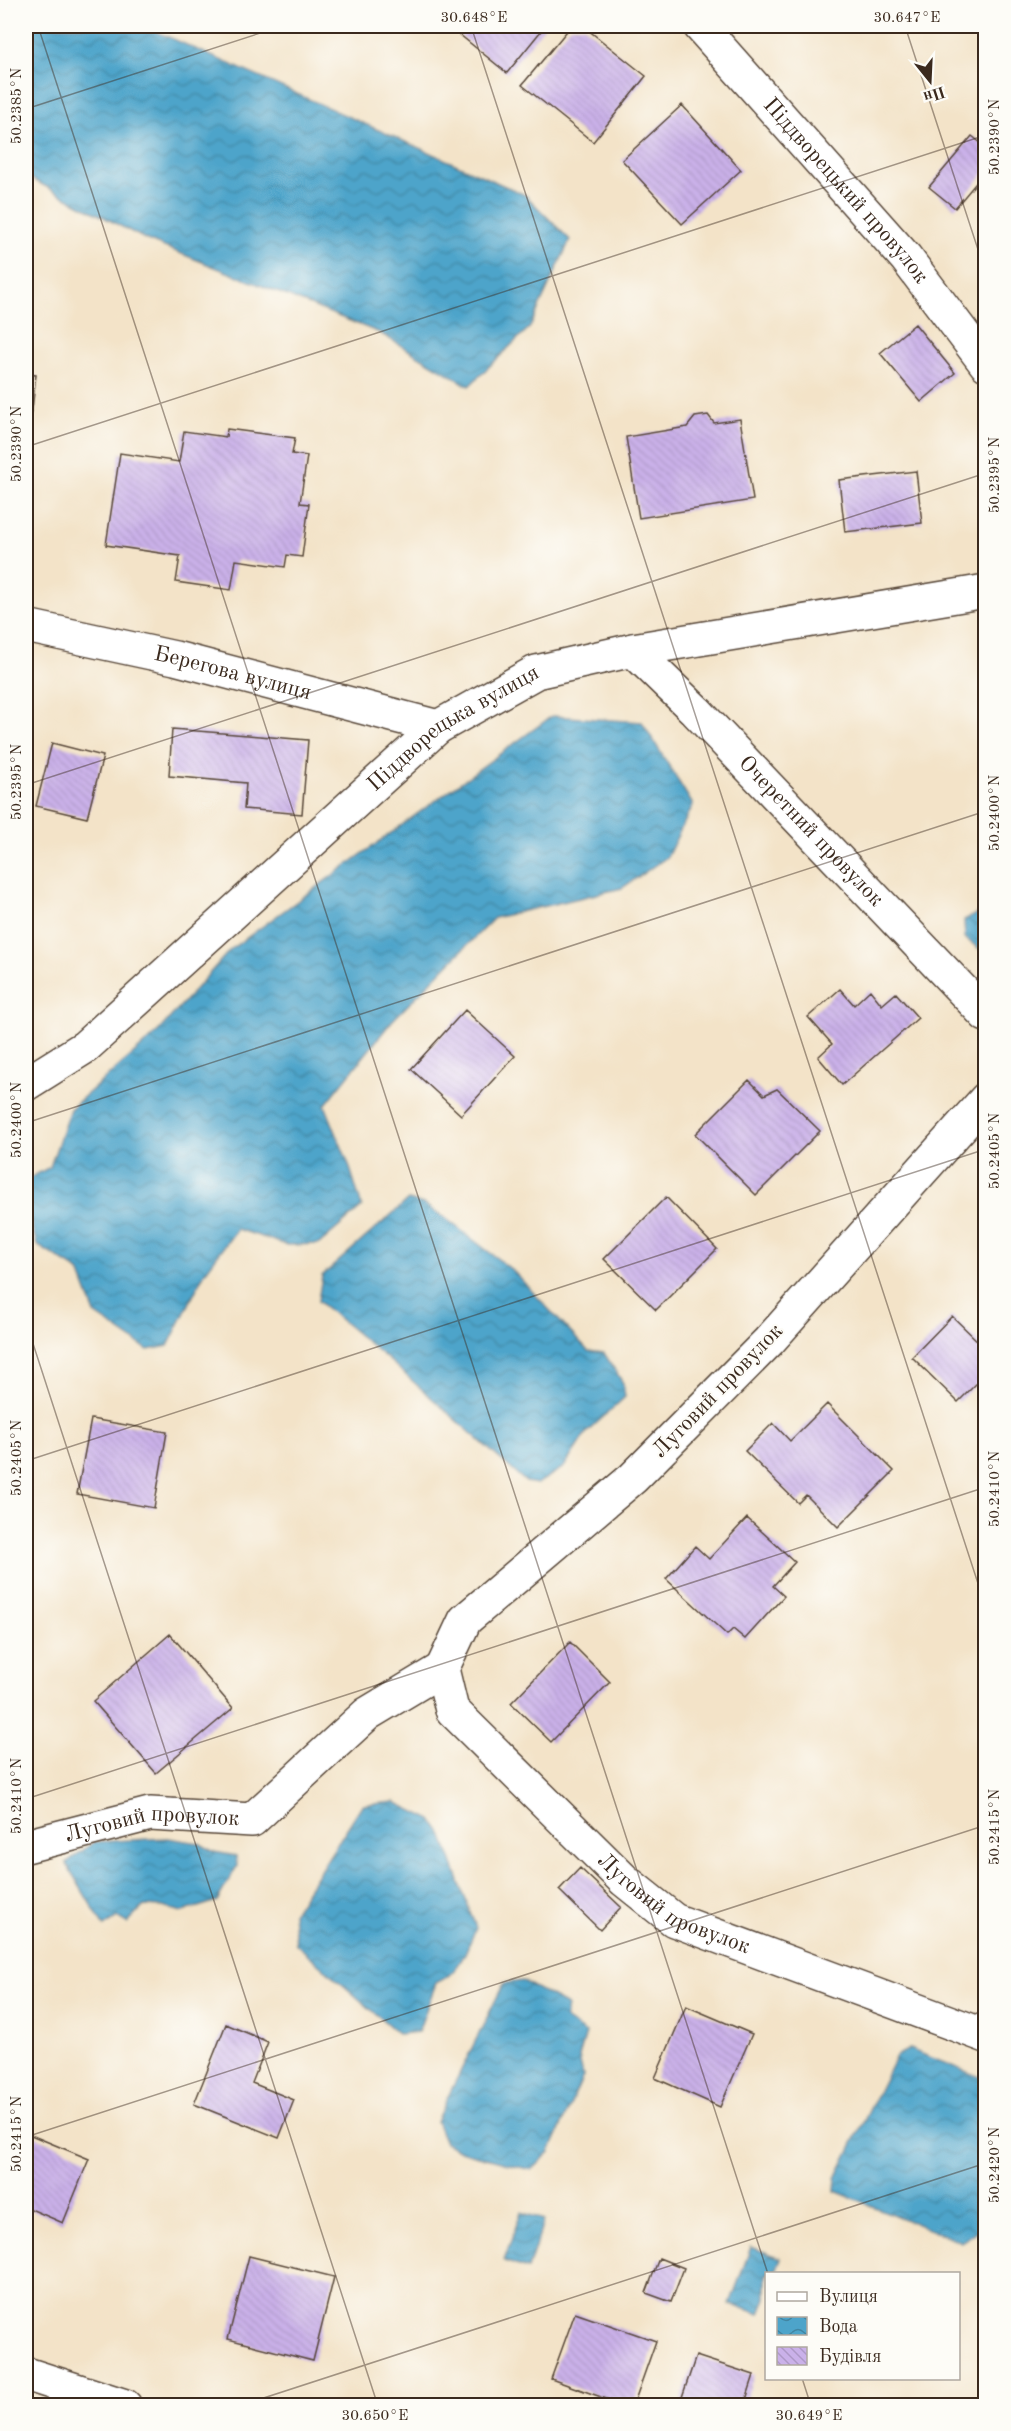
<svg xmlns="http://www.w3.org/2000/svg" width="1011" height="2431" viewBox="0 0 1011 2431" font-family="'Old Standard TT',serif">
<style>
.water{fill:url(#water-waves);stroke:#446774;stroke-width:1.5}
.building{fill:url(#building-back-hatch)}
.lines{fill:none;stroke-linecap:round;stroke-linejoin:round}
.minor-casing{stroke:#574638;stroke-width:36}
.minor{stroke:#fff;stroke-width:33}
.ticks{fill:none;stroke:#3b2a1e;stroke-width:1.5;stroke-opacity:0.45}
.labels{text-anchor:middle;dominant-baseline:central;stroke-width:4.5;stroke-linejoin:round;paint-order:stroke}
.street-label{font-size:22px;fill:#3b2a1e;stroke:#fdfcf7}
.neatline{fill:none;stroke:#3b2a1e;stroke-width:2}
.ticks-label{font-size:15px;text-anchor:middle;fill:#3b2a1e}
</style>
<defs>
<pattern id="water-waves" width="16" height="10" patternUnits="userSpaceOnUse" patternTransform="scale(1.5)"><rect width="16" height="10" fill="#4da4ca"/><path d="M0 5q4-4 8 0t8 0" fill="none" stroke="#4186a3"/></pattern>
<pattern id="building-back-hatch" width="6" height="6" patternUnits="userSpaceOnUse" patternTransform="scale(1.5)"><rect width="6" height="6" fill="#cab1e9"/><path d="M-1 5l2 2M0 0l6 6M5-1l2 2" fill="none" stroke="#ae98c7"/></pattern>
</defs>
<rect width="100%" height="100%" fill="#fdfcf7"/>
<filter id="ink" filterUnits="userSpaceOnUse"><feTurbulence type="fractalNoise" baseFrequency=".0167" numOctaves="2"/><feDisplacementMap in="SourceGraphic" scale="12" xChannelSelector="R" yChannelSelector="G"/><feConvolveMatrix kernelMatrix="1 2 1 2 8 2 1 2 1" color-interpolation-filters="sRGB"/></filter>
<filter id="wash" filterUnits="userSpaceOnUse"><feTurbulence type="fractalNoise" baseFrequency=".008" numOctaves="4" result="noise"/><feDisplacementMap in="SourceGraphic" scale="24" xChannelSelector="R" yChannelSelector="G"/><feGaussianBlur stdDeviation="1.35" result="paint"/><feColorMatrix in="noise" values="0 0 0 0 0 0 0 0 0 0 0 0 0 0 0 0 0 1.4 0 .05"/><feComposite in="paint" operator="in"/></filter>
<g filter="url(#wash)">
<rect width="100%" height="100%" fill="#f3e3c8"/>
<path class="water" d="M26,26h118l381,169 45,45 -40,87 -61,59 -89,-53 -233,-93 -121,-64z
M552,716l90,6 51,83 -26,52 -45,31 -128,30 -102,103 -67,84 24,60 13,42 -43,37 -32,1 -50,-16 -32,43 -37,74 -20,4 -53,-36 -16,-43 -42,-26 -11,-38v-27l24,-13 20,-58 84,-73 76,-86z
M985,910h1l-1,43 -20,-15 -1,-18z
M408,1200l15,4 21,13 68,53 76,81 16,2 19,30 2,14 -39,36 -22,34 -27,17 -11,-2 -136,-121 -72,-60 4,-25z
M985,1781v76l-7,-25 -2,-41z
M395,1802l37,18 10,14 34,94c-10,23 -16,45 -40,55l-18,49 -19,2 -103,-90 -3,-31 69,-108z
M168,1838l31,5 15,9 22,4 1,10 -20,35 -35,11 -19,-5 -19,-1 -17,17 -10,-6 -13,10 -38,-64 28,-21z
M523,1981l44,24 -2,14 21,14 -7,24 4,19 -33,76 -19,18 -71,-19 -15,-8 -9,-22 68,-138z
M909,2049l76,30v135l-6,16 -18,12 -126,-51 1,-13 60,-122z
M521,2212l23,8 -16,49 -24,-8z
M751,2247l30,11 -6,15 -9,1v24l-6,16 -30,-10z"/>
<g id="blocks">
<path class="building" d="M449,26h96l-38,47z
M571,26h12l63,50 -53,66 -71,-57z
M682,105l59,65 -59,54 -60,-64z
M972,136l14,11v24l-31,37 -26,-21z
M915,324l40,49 -34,29 -41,-49z
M26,374l10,1 -9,78h-1z
M708,415l6,8 26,-4 13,81 -114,18 -13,-81 61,-10 8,-10z
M227,429l68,9 -3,16 15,2 -7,47 9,1 -7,53 -15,-2 -2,12 -49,-7 -5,30 -55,-8 4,-26 -74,-11 14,-92 59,9 5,-31 42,6z
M916,471l6,52 -77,9 -6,-52z
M172,729l136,11 -6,74 -58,-5 2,-26 -77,-7z
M52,743l51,13 -16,62 -51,-12z
M840,989l14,16 16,-15 12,15 14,-12 22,25 -76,67 -24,-28 14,-13 -24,-27z
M465,1010l50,46 -54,59 -50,-46z
M749,1080l15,15 13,-6 43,42 -64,64 -61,-61z
M666,1197l51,52 -61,61 -52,-51z
M952,1316l34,33v25l-28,28 -46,-45z
M827,1404l67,67 -56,56 -32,-32 -8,8 -53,-52 28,-28 17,18z
M91,1419l76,13 -13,76 -77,-14z
M747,1518l48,44 -22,24 11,10 -39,43 -12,-10 -6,6 -61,-56 29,-33 14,13z
M170,1634l63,74 -77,65 -63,-72z
M570,1642l40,40 -59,60 -40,-39z
M580,1868l41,39 -21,23 -41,-40z
M686,2006l66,28 -32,73 -65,-29z
M226,2024l42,18 -16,41 42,17 -15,38 -85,-34z
M26,2133l63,26 -26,64 -37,-16z
M249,2256l85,21 -21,84 -85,-22z
M659,2258l25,10 -13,34 -25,-9z
M575,2313l81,28 -23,65h-7l-75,-27z
M696,2356l58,19 -10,31h-65z"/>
</g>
</g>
<g filter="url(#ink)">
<use href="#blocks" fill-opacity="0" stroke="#574638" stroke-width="1.5"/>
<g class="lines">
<defs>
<g id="minor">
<path id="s1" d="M700,26l206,232 80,106"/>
<path id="s2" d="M26,626l149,32 263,69"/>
<path id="s3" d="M633,650l63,61 290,304"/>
<path id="s4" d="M26,1084l59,-37 353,-320 98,-55 97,-22 353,-59"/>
<path id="s5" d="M986,1099l-217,242 -136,137 -168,142 -23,49 10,41 172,170 50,40 312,116"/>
<path id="s6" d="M26,1846l124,-32 102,6 115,-106 75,-45"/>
<path d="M26,2374l99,32"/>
</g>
</defs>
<use href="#minor" class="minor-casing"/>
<use href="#minor" class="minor"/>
</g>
</g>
<path class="ticks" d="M38,26l730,2248M471,26l515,1582M905,26l81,248M26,109l256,-83M26,447l960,-312M26,785l960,-312M26,1123l960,-312M26,1322l352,1084M26,1461l960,-312M26,1799l960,-312M26,2137l960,-312M802,2378l9,28M239,2406l747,-243"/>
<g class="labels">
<g class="street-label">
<text stroke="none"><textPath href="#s1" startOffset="220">Піддворецький провулок</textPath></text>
<text stroke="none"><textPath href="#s2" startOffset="212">Берегова вулиця</textPath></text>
<text stroke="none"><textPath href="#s4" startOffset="558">Піддворецька вулиця</textPath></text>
<text stroke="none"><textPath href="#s3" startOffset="254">Очеретний провулок</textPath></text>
<text transform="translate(718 1391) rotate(-46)">Луговий провулок</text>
<text stroke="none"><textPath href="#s6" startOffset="129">Луговий провулок</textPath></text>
<text stroke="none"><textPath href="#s5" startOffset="1132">Луговий провулок</textPath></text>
</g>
</g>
<rect width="1011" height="2431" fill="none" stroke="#fdfcf7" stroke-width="66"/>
<rect x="765" y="2272" width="195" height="108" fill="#fdfcf7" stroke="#afa8a0" stroke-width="1.5"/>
<rect x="777" y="2292" width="30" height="9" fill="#ffffff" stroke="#afa8a0" stroke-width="1.5"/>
<text x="819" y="2302" font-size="18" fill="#3b2a1e">Вулиця</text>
<rect x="777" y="2317" width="30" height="18" fill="url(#water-waves)" stroke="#afa8a0" stroke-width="1.5"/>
<text x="819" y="2332" font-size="18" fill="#3b2a1e">Вода</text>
<rect x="777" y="2347" width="30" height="18" fill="url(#building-back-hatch)" stroke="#afa8a0" stroke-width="1.5"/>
<text x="819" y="2362" font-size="18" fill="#3b2a1e">Будівля</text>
<g transform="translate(930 81) rotate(162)" stroke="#fdfcf7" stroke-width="4.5" paint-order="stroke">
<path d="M0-4.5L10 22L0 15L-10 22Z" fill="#3b2a1e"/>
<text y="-9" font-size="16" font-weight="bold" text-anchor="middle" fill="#3b2a1e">Пн</text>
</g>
<rect x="33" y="33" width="945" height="2365" class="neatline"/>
<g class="ticks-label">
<text x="474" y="22">30.648°E</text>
<text x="907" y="22">30.647°E</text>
<text transform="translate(16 106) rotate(-90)" y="5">50.2385°N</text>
<text transform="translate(994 137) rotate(-90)" y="5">50.2390°N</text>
<text transform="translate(16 444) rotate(-90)" y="5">50.2390°N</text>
<text transform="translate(994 475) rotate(-90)" y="5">50.2395°N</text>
<text transform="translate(16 782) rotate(-90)" y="5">50.2395°N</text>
<text transform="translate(994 813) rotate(-90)" y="5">50.2400°N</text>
<text transform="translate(16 1120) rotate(-90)" y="5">50.2400°N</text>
<text transform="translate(994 1151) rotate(-90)" y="5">50.2405°N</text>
<text transform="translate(16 1458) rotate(-90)" y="5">50.2405°N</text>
<text transform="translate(994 1489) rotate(-90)" y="5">50.2410°N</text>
<text transform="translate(16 1796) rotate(-90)" y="5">50.2410°N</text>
<text transform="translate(994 1827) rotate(-90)" y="5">50.2415°N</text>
<text transform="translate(16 2134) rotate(-90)" y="5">50.2415°N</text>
<text transform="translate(994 2165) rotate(-90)" y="5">50.2420°N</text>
<text x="375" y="2420">30.650°E</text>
<text x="809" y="2420">30.649°E</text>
</g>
</svg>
